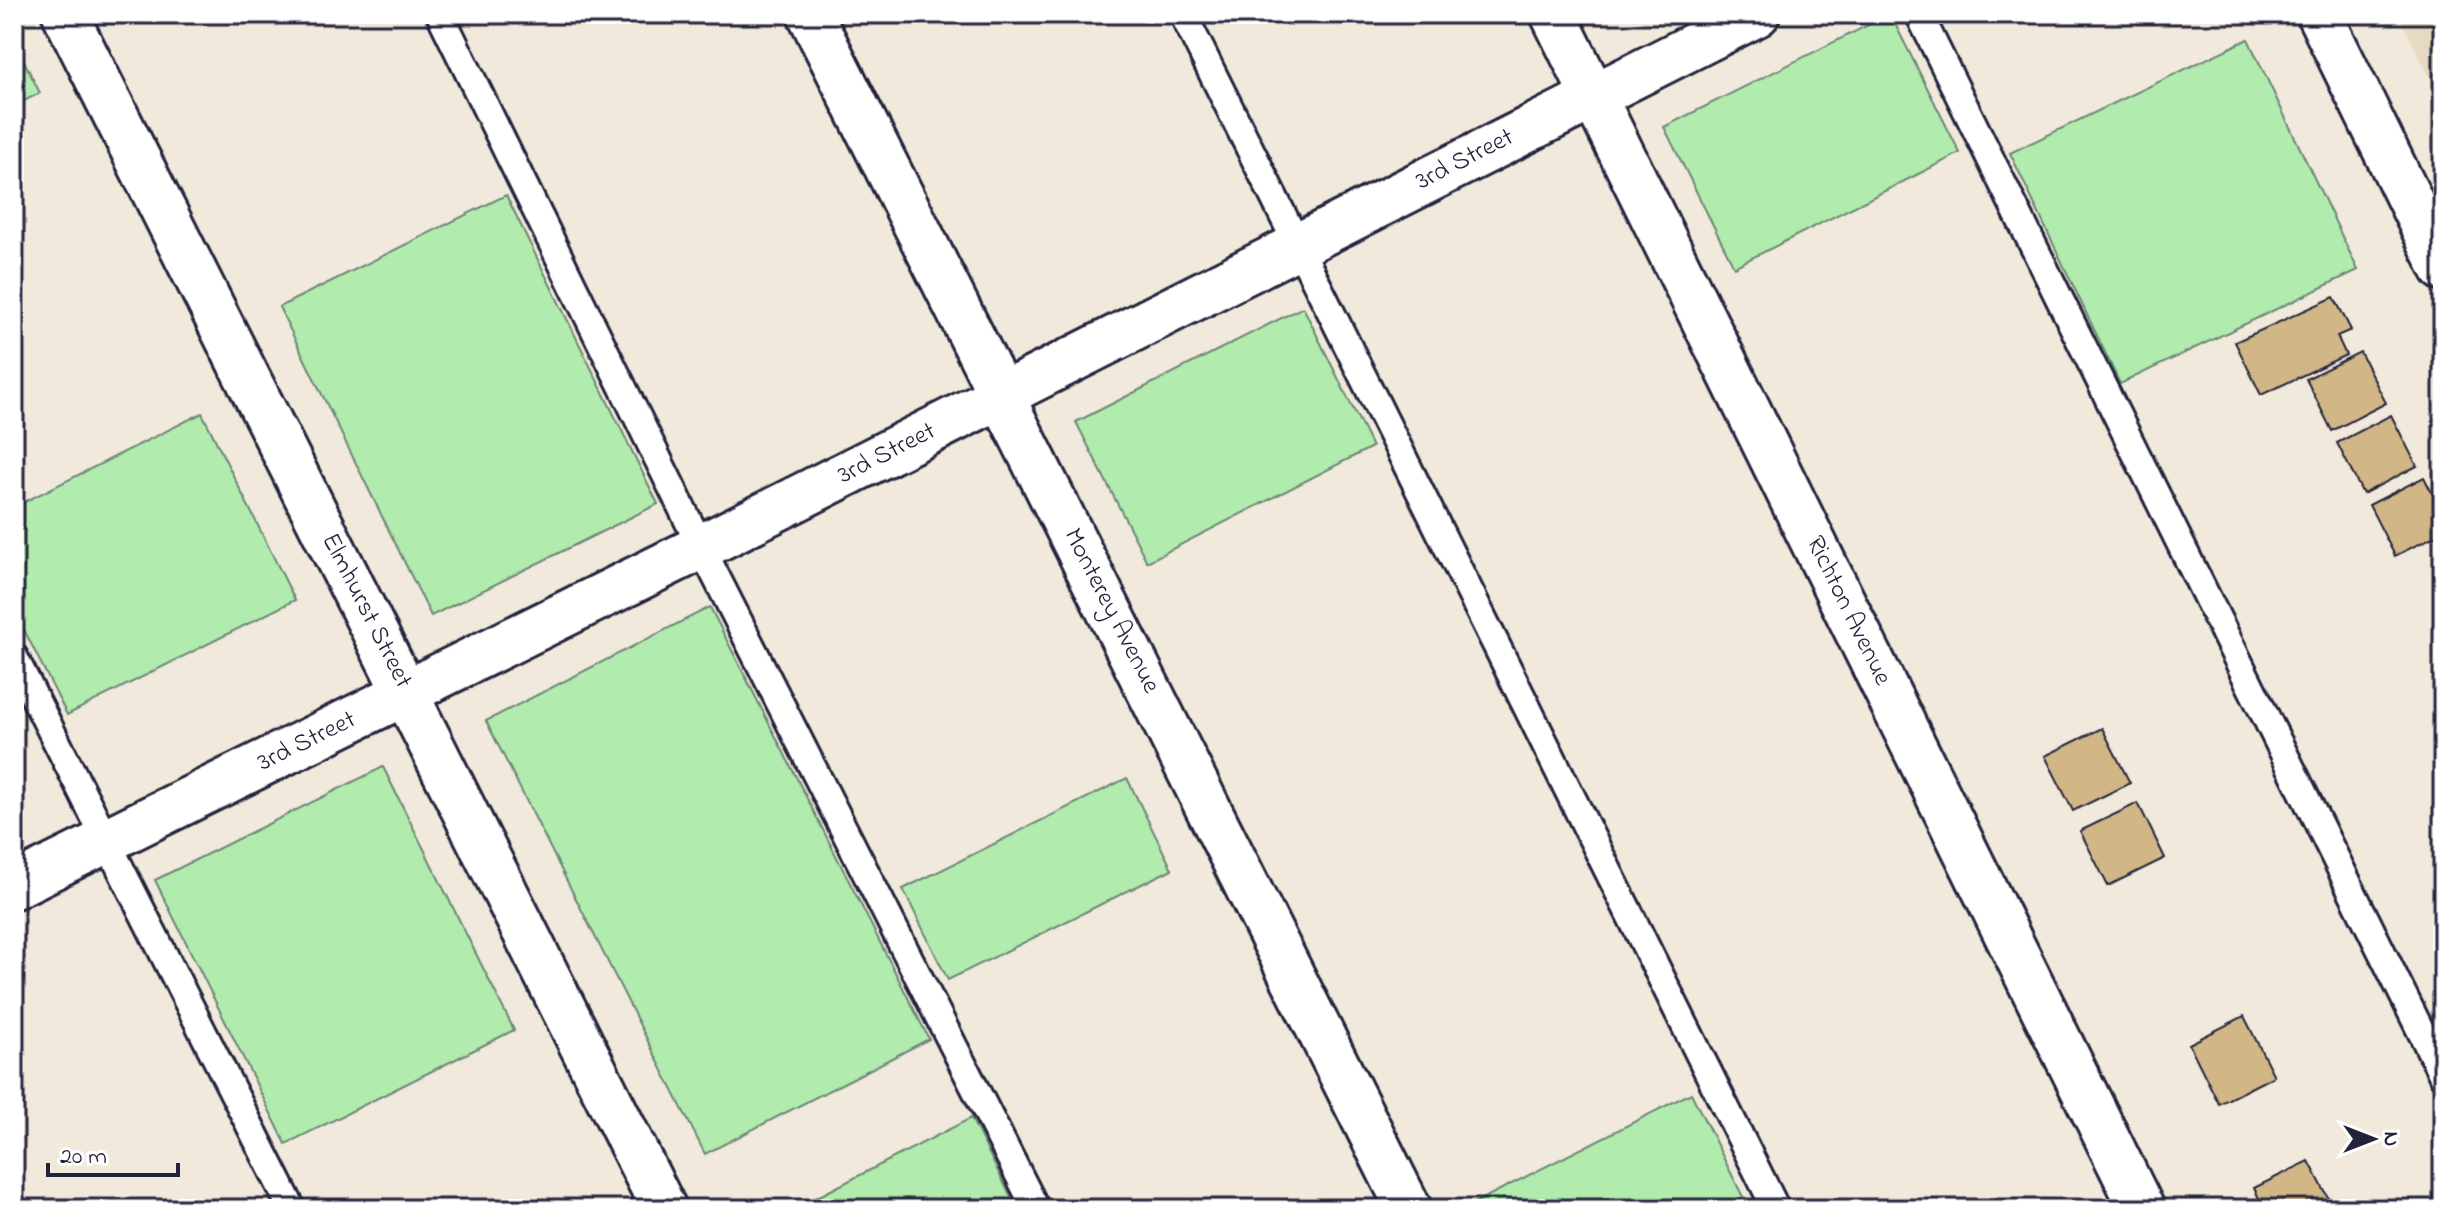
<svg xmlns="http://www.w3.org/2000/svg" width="2457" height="1223" viewBox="0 0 2457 1223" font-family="'Indie Flower',sans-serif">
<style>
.built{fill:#e7dac2}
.green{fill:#b2ebae;stroke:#6a8674;stroke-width:2}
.building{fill:#d1b686;stroke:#22223b;stroke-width:2}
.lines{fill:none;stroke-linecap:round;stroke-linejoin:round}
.lane-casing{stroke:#22223b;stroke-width:32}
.street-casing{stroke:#22223b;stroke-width:50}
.secondary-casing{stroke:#22223b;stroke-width:50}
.lane{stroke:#fff;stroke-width:26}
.street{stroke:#fff;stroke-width:44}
.secondary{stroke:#fff;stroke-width:44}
.labels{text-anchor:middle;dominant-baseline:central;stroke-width:6;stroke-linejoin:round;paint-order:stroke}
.street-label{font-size:26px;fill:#22223b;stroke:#fff}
</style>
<rect width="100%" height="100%" fill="#f1e9db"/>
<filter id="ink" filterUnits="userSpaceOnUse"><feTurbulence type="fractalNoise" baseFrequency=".0125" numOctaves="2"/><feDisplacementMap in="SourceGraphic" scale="16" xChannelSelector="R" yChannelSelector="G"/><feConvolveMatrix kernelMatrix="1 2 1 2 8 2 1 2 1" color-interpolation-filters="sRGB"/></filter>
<g filter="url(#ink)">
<path class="built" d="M2419,14h24v90l-41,-82z"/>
<path class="green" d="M1890,14l70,139 -226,114 -70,-140z
M2248,39l110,231 -238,114 -110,-231z
M14,41l26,52 -26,13z
M506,195l152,309 -227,112 -152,-309z
M1303,307l69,140 -225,115 -71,-140z
M202,413l93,187 -228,115 -53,-105v-103z
M710,607l219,432 -224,115 -219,-433z
M383,767l131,263 -228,114 -131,-264z
M1127,778l45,91 -224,111 -45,-91z
M1691,1093l58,116h-277l-2,-4z
M971,1118l46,91h-223z"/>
<path class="building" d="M2334,297l17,33 -14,6 9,19 -85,40 -26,-53z
M2360,352l26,51 -54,28 -26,-52z
M2391,415l26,51 -54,28 -26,-51z
M2424,477l19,38v17l-48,24 -26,-51z
M2102,728l28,55 -57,28 -28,-55z
M2138,803l27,55 -57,28 -28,-55z
M2244,1016l30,60 -55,28 -30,-60z
M2309,1161l25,48h-70l-10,-21z"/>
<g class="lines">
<defs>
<path id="lane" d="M440,14l261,533 335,662
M1183,14l593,1195
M1919,14l524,1062
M14,657l278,552"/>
<path id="street" d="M65,14l599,1195
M810,14l599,1195
M1553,14l589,1195
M2319,14l124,254"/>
<path id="secondary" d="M14,886l687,-339 1056,-533"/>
</defs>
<use href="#lane" class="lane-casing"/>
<use href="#street" class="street-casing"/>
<use href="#secondary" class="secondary-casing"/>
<use href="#lane" class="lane"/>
<use href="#street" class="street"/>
<use href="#secondary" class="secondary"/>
</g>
</g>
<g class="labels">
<g class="street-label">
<text transform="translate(1465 160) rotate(-27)">3rd Street</text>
<text transform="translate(887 454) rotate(-27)">3rd Street</text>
<text transform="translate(366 611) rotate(63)">Elmhurst Street</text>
<text transform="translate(1111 611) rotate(63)">Monterey Avenue</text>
<text transform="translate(1848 611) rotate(64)">Richton Avenue</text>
<text transform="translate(307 742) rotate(-26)">3rd Street</text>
</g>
</g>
<rect width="2457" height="1223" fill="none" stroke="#fff" stroke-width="48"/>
<rect x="24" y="24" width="2409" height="1175" fill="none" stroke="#22223b" stroke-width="3" filter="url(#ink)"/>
<g transform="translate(2373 1139) rotate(90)" stroke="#ffffff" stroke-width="6" paint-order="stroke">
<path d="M0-6L14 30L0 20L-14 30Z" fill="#22223b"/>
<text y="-12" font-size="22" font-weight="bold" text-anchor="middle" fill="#22223b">N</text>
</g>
<path d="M48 1163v12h130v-12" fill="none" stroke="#22223b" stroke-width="4"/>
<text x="60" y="1163" font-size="24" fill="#22223b" stroke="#ffffff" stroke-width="6" paint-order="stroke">20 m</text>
</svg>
